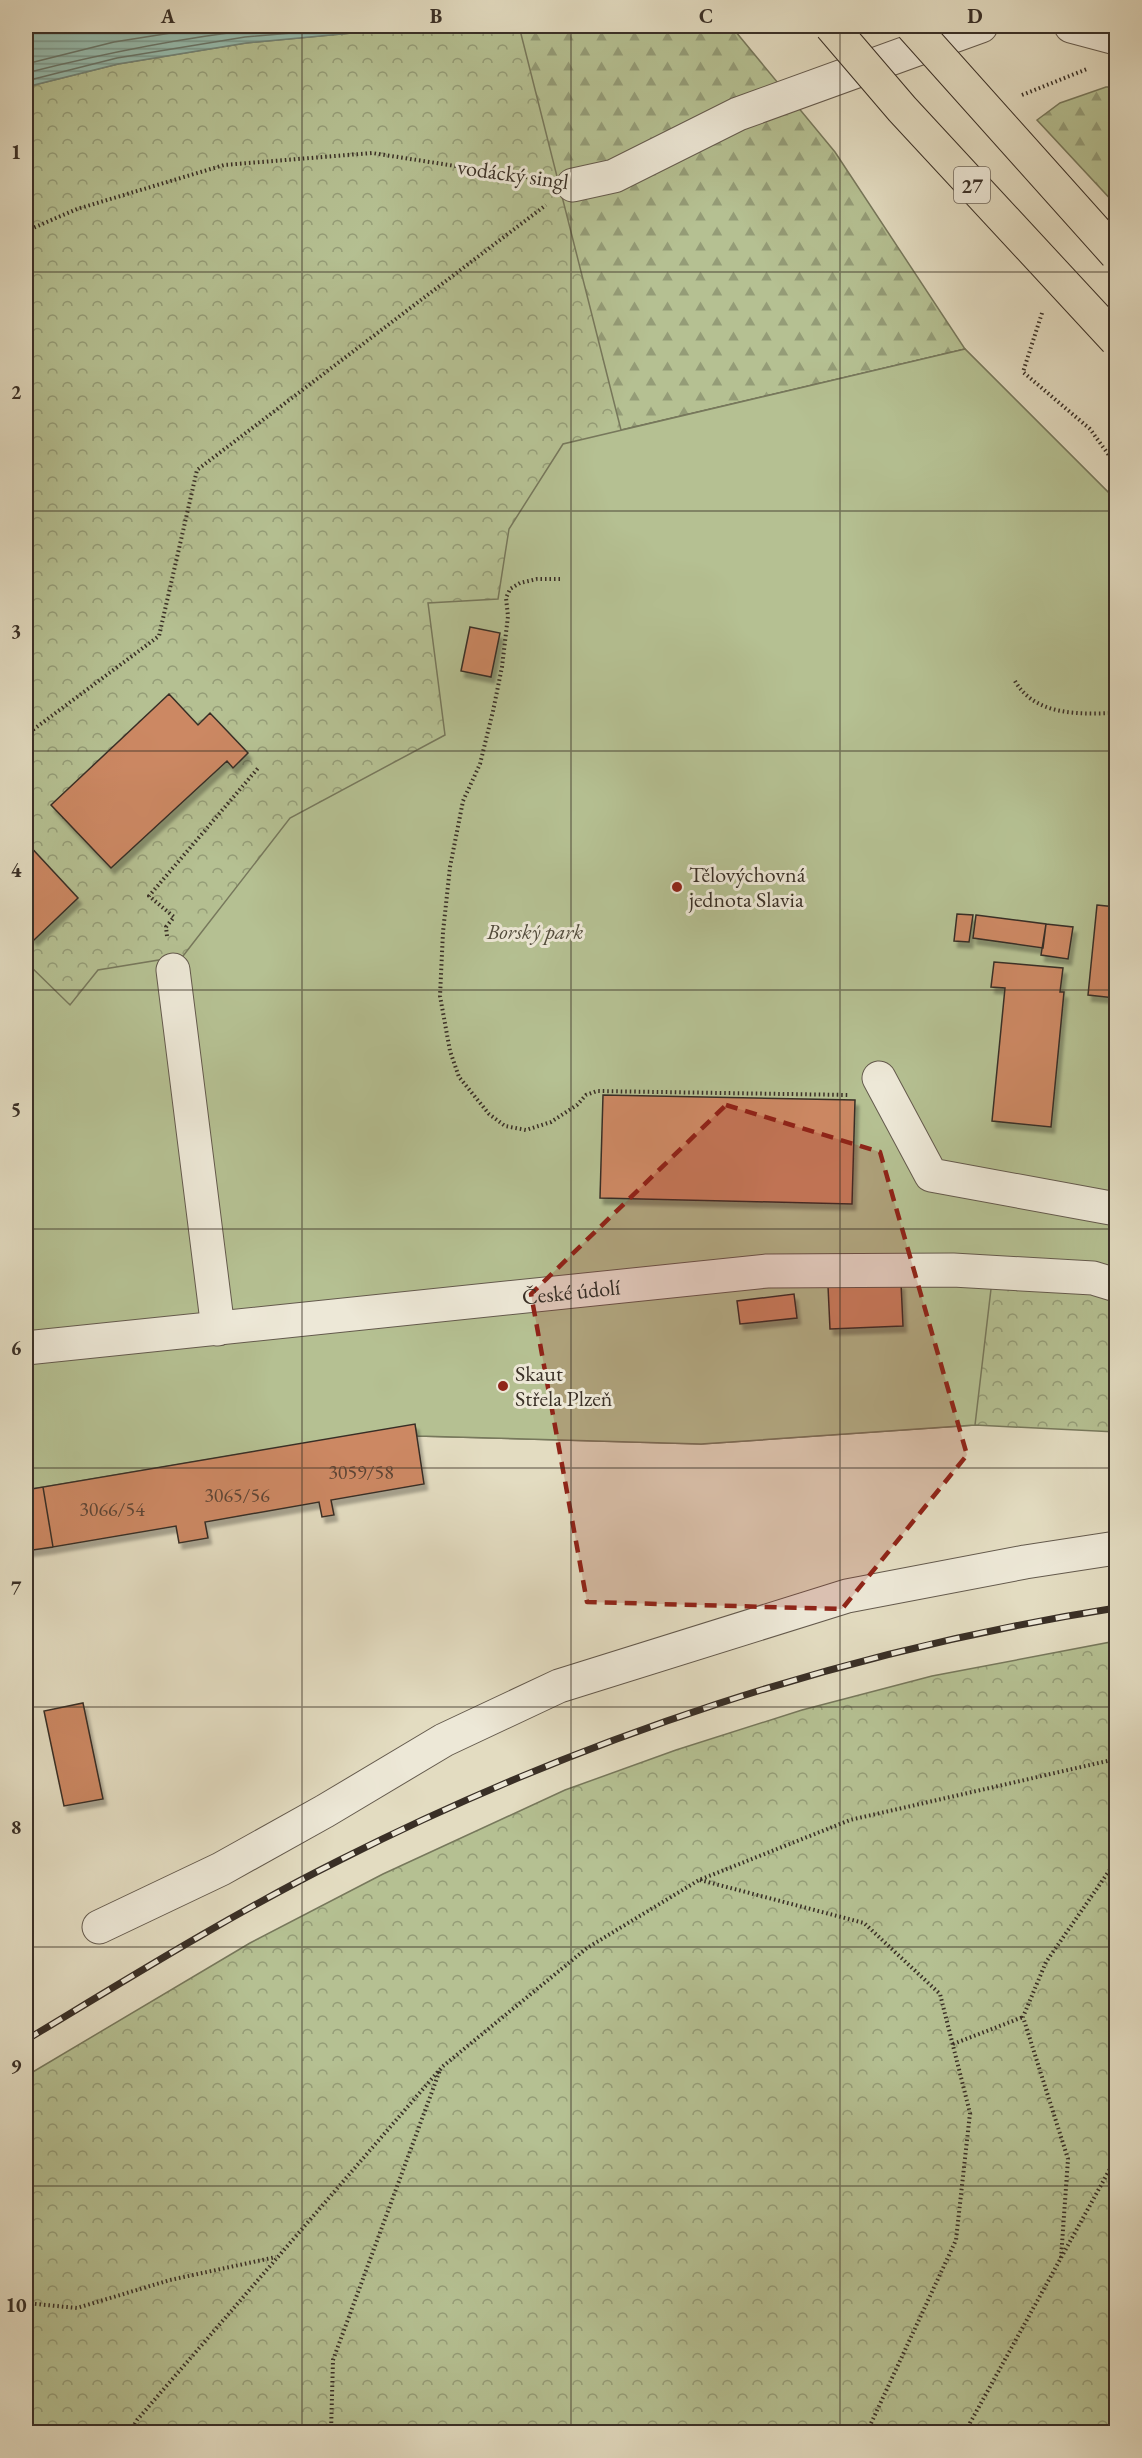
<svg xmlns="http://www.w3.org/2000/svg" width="1142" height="2458" viewBox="0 0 1142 2458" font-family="'EB Garamond',serif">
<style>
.forest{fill:url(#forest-firs);stroke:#77785c;stroke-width:1.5}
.park{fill:url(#park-crowns);stroke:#77785c;stroke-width:1.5}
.pitch{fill:#b5c092;stroke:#77785c;stroke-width:1.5}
.water{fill:url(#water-rules);stroke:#718478;stroke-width:1.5}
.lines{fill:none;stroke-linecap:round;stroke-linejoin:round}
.shore{stroke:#68766a;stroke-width:1.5}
.building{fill:#cc8863;stroke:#392f26;stroke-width:1.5;filter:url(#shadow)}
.minor-casing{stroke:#645a4d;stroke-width:35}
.path{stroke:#392f26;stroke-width:4;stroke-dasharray:1.5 3;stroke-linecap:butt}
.minor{stroke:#ede8d7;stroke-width:33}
.rail-casing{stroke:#392f26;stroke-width:7}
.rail{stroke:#ede8d7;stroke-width:4.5;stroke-dasharray:14;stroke-linecap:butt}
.highway-bridge-casing{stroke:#392f26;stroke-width:35;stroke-linecap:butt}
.highway-bridge{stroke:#e3dcc1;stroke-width:33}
.marked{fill:#8f2418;fill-opacity:0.2;stroke:#8f2418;stroke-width:4.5;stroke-dasharray:12 8;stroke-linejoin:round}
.grid{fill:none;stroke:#392f26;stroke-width:1.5;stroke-opacity:0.55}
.poi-dot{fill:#8f2418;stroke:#ede8d7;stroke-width:2}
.labels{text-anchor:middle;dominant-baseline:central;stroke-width:6;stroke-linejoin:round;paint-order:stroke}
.number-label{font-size:20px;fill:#5e4535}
.shield{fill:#ede8d7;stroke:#6f665b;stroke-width:1.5}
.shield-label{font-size:21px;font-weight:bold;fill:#392f26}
.street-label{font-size:22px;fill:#392f26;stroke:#ede8d7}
.poi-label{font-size:22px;fill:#392f26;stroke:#ede8d7;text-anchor:start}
.park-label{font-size:22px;font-style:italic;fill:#524c3c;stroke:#ede8d7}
.neatline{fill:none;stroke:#392f26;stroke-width:2}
.grid-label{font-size:20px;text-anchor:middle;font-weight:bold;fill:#392f26}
</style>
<defs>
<pattern id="forest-firs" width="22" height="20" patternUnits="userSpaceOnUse" patternTransform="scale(1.5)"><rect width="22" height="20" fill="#b5c092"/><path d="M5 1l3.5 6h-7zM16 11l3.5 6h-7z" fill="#949c77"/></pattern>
<pattern id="park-crowns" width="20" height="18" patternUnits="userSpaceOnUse" patternTransform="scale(1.5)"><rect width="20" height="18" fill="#b5c092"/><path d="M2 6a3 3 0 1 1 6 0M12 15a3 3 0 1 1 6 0" fill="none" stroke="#949c77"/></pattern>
<pattern id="water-rules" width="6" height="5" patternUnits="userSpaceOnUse" patternTransform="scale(1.5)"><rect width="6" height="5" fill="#96bcae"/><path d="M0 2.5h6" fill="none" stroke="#7b998d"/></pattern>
<filter id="shadow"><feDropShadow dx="3.5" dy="6" stdDeviation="1.5" flood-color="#0004"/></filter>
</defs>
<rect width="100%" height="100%" fill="#e3dcc1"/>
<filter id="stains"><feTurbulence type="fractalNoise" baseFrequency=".00333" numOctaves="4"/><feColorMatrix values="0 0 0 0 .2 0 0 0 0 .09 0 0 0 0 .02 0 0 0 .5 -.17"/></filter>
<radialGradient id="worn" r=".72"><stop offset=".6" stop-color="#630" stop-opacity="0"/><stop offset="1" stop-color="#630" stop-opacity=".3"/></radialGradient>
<path class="forest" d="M428,26h303l104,126 130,197 -402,95 -537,-357z
M1106,87h10v118l-79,-85 23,-17z"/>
<path class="park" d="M426,26h93l102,404 344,-81 151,151v932l-141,-7 -274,19 -284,-8 -2,-11 -389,65v-1403l92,-23 128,-21z
M1116,1641v791h-1090v-356l224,-133 133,-69 182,-84 111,-40 126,-40 130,-34z"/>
<path class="pitch" d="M965,349l151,151v785l-123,-13 -18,153 -274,19 -284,-8 -2,-11 -389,65v-528l44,43 28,-35 85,-14 107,-138 155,-83 -17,-132 70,-4 11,-70 54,-85z"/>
<path class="water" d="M26,26h400l-180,17 -128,21 -92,23z"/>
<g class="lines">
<path class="shore" d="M26,64l88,-22 101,-16
M26,73c88,-22 177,-40 268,-47
M26,81l91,-23 128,-21 128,-11"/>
</g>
<path class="building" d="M470,627l30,6 -9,44 -30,-6z
M169,694l29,31 12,-12 38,40 -15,15 -6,-7 -116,107 -60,-63z
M26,842l52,56 -44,42 -8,-9z
M1097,905l19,2 -1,91 -27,-3z
M957,914l16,1 -4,27 -15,-1z
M976,915l70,9 -3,24 -70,-10z
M1046,924l27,3 -5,32 -27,-4z
M994,962l69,6 -3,24h4l-13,135 -59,-6 13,-133 -14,-1z
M603,1095l252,5 -3,104 -252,-6z
M901,1283l2,43 -73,3 -2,-43z
M794,1294l3,24 -57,6 -3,-23z
M415,1424l9,60 -93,16 3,15 -12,2 -3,-15 -114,20 3,16 -29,5 -3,-17 -123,21 -10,-60z
M43,1487l10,60 -27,4v-61z
M83,1703l20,96 -39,7 -20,-95z"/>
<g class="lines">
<defs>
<g id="minor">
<path d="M1071,26l45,12"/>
<path d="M573,185l41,-9 124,-62 243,-88"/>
<path d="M173,970l45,359"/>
<path d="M879,1078l52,97 185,34"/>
<path id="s1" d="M26,1348l741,-77 186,-1 140,8 23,7"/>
<path d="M99,1927l122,-58 104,-58 119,-71 115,-54 288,-90 178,-34 91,-14"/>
</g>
</defs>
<use href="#minor" class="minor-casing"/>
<path class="path" d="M1022,95l65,-26
M26,231l51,-22 147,-44 148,-12 167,26
M1042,313l-19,59 67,57 26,36
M560,579h-23l-17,4 -10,6 -4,9 2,18 -6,51 -9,44 -13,53 -17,37 -13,66 -7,65 -3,64 10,55 9,26 30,37 16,12 21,4 25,-8 26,-17 9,-10 11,-4 252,4
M1015,681c21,36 66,33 101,32
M26,735l133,-99 38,-166 349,-265
M167,936l-1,-9 8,-10 -25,-21 110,-129
M700,1880l164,43 76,71 30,119 -14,127 -89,192
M953,2044l70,-27
M1061,2258l7,-99 -45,-142 23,-55 70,-101
M26,2303l51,5 93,-28 106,-23
M130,2432l7,-12 305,-353 145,-119 112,-68 151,-60 266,-61
M331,2432l2,-72 107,-290
M968,2432l2,-9 146,-265"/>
<use href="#minor" class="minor"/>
<defs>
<path id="rail" d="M26,2040c103,-62 206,-126 314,-180 243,-123 507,-210 776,-252"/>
</defs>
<use href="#rail" class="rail-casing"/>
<use href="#rail" class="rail"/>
<defs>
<path id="highway-bridge" d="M831,26l71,83 214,231
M912,26l204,228"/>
</defs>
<use href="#highway-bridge" class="highway-bridge-casing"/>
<use href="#highway-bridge" class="highway-bridge"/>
</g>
<path class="marked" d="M726,1105l154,47 87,303 -125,154 -255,-7 -56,-308z"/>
<path class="grid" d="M302,26v2406M571,26v2406M840,26v2406M26,272h1090M26,511h1090M26,751h1090M26,990h1090M26,1229h1090M26,1468h1090M26,1707h1090M26,1947h1090M26,2186h1090"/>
<g class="poi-dot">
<circle cx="677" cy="887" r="6"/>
<circle cx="503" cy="1386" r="6"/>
</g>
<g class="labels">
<g class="number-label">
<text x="361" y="1472">3059/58</text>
<text x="237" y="1495">3065/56</text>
<text x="112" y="1509">3066/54</text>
</g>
<rect class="shield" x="954" y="167" width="36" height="36" rx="4.5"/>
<g class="shield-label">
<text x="972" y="185">27</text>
</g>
<g class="street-label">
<text transform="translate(513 174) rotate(8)">vodácký singl</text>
<text stroke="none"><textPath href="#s1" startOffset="548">České údolí</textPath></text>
</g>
<g class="poi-label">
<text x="689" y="874">Tělovýchovná<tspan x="689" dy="25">jednota Slavia</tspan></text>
<text x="515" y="1373">Skaut<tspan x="515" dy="25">Střela Plzeň</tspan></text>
</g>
<g class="park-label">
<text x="535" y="931">Borský park</text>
</g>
</g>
<rect width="1142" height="2458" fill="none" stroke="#e3dcc1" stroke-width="66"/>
<rect x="33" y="33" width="1076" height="2392" class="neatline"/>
<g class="grid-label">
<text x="168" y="23">A</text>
<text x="436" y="23">B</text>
<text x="706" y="23">C</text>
<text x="975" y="23">D</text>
<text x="16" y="159">1</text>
<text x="16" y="399">2</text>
<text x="16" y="638">3</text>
<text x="16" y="877">4</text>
<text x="16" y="1116">5</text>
<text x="16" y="1355">6</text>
<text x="16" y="1595">7</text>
<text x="16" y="1834">8</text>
<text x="16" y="2073">9</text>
<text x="16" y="2312">10</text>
</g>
<rect width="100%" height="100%" filter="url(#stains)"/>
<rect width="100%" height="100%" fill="url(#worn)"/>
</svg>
